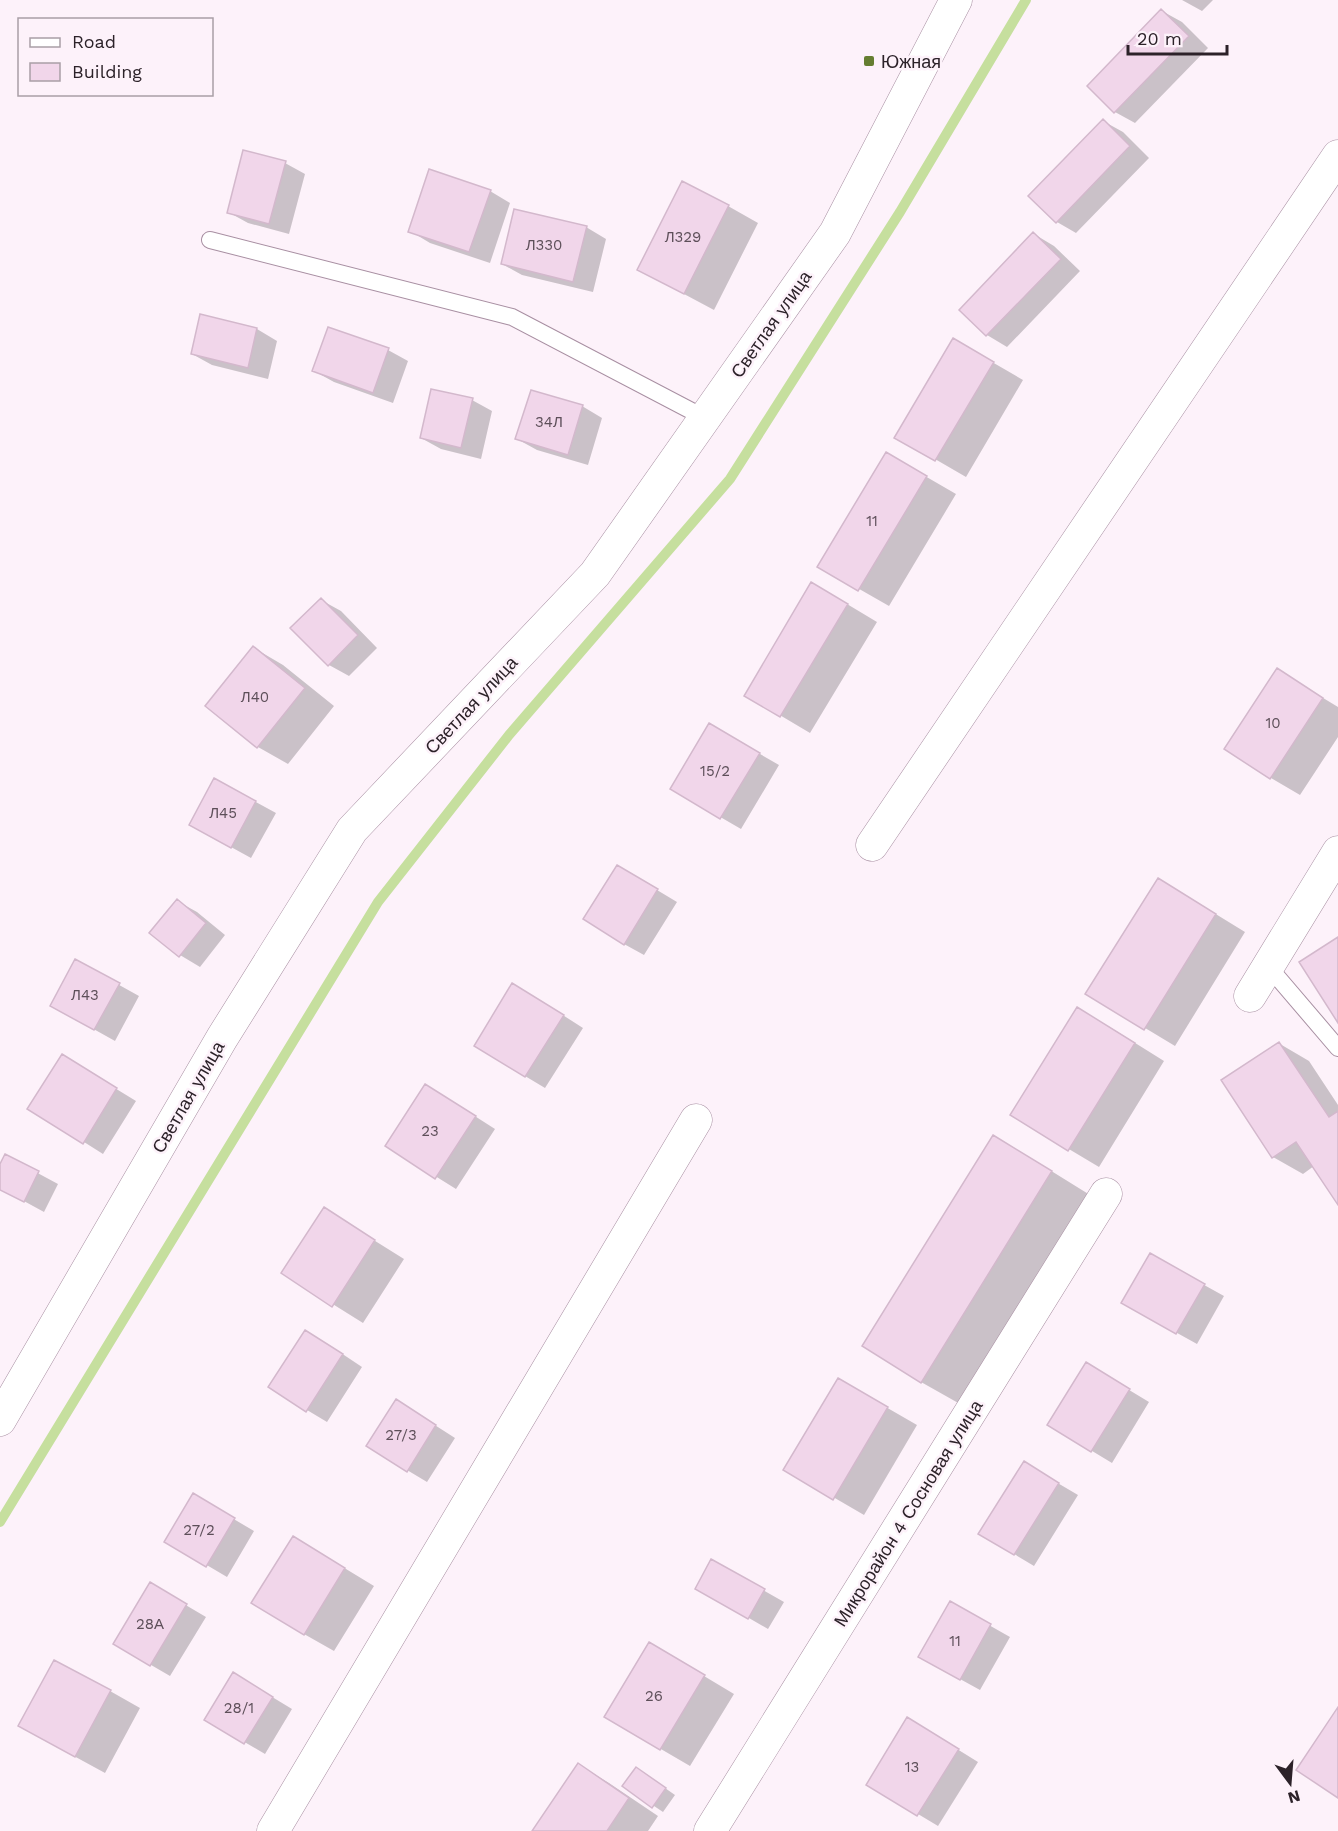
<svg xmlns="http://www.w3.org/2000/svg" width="1338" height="1831" viewBox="0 0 1338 1831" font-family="'Work Sans',sans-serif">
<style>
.shadow{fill:#0003}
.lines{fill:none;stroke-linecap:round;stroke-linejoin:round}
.stream{stroke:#c6df9e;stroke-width:10}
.building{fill:#f1d6ea;stroke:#d3b8cc;stroke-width:1.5}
.service-casing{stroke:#a88fa2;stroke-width:18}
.minor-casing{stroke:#a88fa2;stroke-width:33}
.service{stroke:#fff;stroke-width:16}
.minor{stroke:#fff;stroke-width:32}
.poi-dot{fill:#657e31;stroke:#fdf2fa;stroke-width:2}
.labels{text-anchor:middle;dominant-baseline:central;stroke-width:5;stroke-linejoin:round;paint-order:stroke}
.number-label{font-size:15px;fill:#5d4f59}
.poi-label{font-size:18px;fill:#2c2229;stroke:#fdf2fa;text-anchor:start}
.street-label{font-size:18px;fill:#2c2229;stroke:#fdf2fa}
</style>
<rect width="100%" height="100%" fill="#fdf2fa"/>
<path class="shadow" d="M1182,0h31l-11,11z
M1162,11l20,11 26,26 -73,75 -20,-11z
M1103,121l20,11 26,26 -73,75 -19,-11z
M285,163l20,11 -16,60 -41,-11 -20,-11z
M490,191l20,12 -20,60 -60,-20 -20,-12z
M728,206l30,17 -44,87 -75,-40z
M586,227l20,12 -13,53 -71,-17 -20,-11z
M1034,234l20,12 26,25 -73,76 -20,-12 -26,-26z
M201,316l56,13 20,12 -9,38 -56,-14 -20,-11z
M954,340l69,40 -57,97 -69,-40z
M388,350l20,11 -15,42 -59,-21 -20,-11z
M472,400l20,11 -11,48 -40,-10 -20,-11z
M582,406l20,12 -14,47 -51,-15 -20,-11z
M887,454l69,40 -67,112 -70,-40z
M321,600l20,11 36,37 -28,28 -20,-11z
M842,601l35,21 -67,111 -64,-38z
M254,648l29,17 51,41 -46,58 -30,-17z
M1277,670l61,37v30l-38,58 -29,-17z
M710,725l69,40 -38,64 -69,-40z
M215,780l61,33 -25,45 -40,-22z
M637,878l40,24 -33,53 -20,-11z
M1188,897l57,35 -70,114 -88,-53z
M177,901l20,11 28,23 -25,32 -20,-12z
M76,961l63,35 -24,45 -43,-24z
M533,996l50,32 -38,60 -20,-12z
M1108,1026l56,35 -65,106 -87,-52z
M1280,1044l29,17 29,44v97l-24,-36 -11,8 -30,-17z
M82,1068l54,33 -33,53 -19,-12z
M445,1097l50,32 -39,60 -69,-43z
M6,1156l52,28 -14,28 -44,-24v-21z
M1032,1159l58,36 -130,209 -39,-22z
M324,1209l80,50 -41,64 -80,-50z
M1150,1255l74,41 -27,48 -74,-41z
M326,1343l36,24 -35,55 -20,-12z
M1106,1376l43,26 -37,61 -63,-38z
M839,1380l78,45 -53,90 -79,-46z
M416,1413l39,25 -28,44 -20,-12z
M1044,1475l34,20 -44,71 -53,-32z
M193,1495l61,36 -27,46 -61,-36z
M323,1555l51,31 -40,65 -30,-17z
M712,1561l72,41 -16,27 -71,-41z
M150,1584l56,33 -36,59 -55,-32z
M950,1603l60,34 -30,53 -40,-22z
M679,1661l55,33 -44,72 -84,-49z
M254,1686l38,23 -27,45 -58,-34z
M110,1691l30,17 -35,65 -55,-30z
M928,1731l50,31 -40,64 -70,-42z
M579,1765l30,18 49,33 -10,15h-114z
M645,1774l30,21 -12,17 -39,-26z"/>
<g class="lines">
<path class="stream" d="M0,1522l378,-620 131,-167 221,-256 170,-267 126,-212"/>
</g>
<path class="building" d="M1161,9l28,27 -75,77 -27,-27z
M1103,119l27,27 -74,77 -28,-27z
M243,150l43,11 -17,63 -42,-11z
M429,169l62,21 -22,62 -61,-20z
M682,181l47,24 -45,89 -47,-24z
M514,209l73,17 -14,56 -72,-18z
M1033,232l28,27 -75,77 -27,-26z
M200,314l57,14 -9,40 -57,-14z
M328,327l61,21 -16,45 -61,-22z
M953,338l41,24 -59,99 -41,-23z
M431,389l42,9 -12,50 -41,-10z
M531,390l52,15 -15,50 -53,-16z
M886,452l41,24 -69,115 -41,-24z
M811,582l37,22 -68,113 -36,-21z
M321,598l37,37 -30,31 -38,-38z
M253,646l52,42 -48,60 -52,-42z
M1277,668l46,30 -53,81 -46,-30z
M709,723l51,30 -40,66 -50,-30z
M214,778l42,23 -25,47 -42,-23z
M617,865l41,24 -34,56 -41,-26z
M1158,878l58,36 -72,116 -59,-36z
M177,899l29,24 -27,34 -30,-24z
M1338,937v86l-39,-61z
M75,959l45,24 -26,47 -44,-24z
M512,983l52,32 -39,62 -51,-31z
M1077,1007l58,36 -67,108 -58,-36z
M1279,1042l50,75 9,-6v94l-42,-63 -24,16 -51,-78z
M62,1054l55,34 -34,56 -56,-35z
M425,1084l51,32 -41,63 -50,-33z
M993,1135l59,36 -131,212 -59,-37z
M5,1154l34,17 -15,31 -24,-12v-26z
M324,1207l51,33 -43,67 -51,-34z
M1150,1253l55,31 -29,50 -55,-31z
M305,1330l38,24 -37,58 -38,-25z
M1086,1362l44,27 -39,63 -44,-27z
M838,1378l50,29 -55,93 -50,-30z
M396,1399l40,26 -29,47 -41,-26z
M1024,1461l35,22 -45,72 -36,-21z
M193,1493l42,25 -29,49 -42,-25z
M293,1536l52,32 -41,67 -53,-32z
M711,1559l54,30 -17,30 -53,-30z
M150,1582l37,22 -37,62 -37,-22z
M950,1601l41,23 -31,56 -42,-23z
M649,1642l56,33 -45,75 -56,-33z
M54,1660l57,30 -36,67 -57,-31z
M233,1672l40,25 -29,47 -40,-24z
M1338,1707v91l-42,-28z
M907,1717l52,32 -42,67 -51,-31z
M578,1763l51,35 -22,33h-75z
M636,1767l30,21 -14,20 -30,-22z"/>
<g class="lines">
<defs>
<path id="service" d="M210,240l302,77 193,101
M1268,966l70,82"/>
<path id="minor" d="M872,845l466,-689
M1250,996l88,-144
M0,1420l222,-382 130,-208 243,-256 240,-341 121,-233
M273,1831l423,-711
M710,1831l396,-637"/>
</defs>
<use href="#service" class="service-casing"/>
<use href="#minor" class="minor-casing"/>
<use href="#service" class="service"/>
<use href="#minor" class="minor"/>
</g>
<rect class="poi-dot" x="863" y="55" width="12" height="12" rx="3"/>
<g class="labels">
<g class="number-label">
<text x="683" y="237">Л329</text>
<text x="544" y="245">Л330</text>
<text x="549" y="422">34Л</text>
<text x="872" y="521">11</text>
<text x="255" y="697">Л40</text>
<text x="1273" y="723">10</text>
<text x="715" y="771">15/2</text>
<text x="223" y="813">Л45</text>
<text x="85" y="995">Л43</text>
<text x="430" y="1131">23</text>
<text x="401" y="1435">27/3</text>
<text x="199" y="1530">27/2</text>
<text x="150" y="1624">28А</text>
<text x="955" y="1641">11</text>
<text x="654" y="1696">26</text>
<text x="239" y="1708">28/1</text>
<text x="912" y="1767">13</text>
</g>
<g class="poi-label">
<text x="881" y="61">Южная</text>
</g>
<g class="street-label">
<text transform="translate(771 324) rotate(-55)">Светлая улица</text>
<text transform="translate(471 705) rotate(-47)">Светлая улица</text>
<text transform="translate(188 1097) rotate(-60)">Светлая улица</text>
<text transform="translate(908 1513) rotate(-58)">Микрорайон 4 Сосновая улица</text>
</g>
</g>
<rect x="18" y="18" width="195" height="78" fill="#fdf2fa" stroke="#a99fa6" stroke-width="1.5"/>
<rect x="30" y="38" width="30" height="9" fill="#ffffff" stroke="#a99fa6" stroke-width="1.5"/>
<text x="72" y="48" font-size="18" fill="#2c2229">Road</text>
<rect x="30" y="63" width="30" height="18" fill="#f1d6ea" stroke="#a99fa6" stroke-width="1.5"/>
<text x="72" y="78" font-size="18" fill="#2c2229">Building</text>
<g transform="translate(1290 1783) rotate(164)" stroke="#fdf2fa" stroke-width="4.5" paint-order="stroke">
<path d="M0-4.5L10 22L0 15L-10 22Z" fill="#2c2229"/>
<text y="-9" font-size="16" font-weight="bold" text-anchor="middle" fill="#2c2229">N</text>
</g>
<path d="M1128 45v9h99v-9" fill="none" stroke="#2c2229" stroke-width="3"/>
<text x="1137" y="45" font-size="18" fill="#2c2229" stroke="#fdf2fa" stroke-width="4.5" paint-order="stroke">20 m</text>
</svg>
